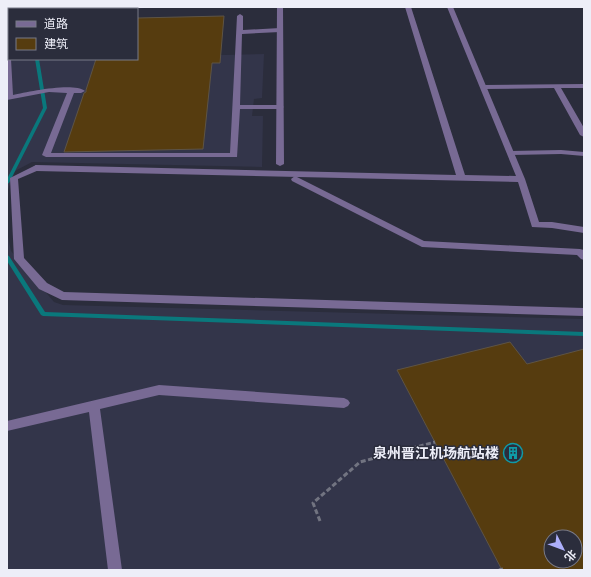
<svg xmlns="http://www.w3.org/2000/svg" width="591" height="577" viewBox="0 0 591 577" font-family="'DM Sans','Noto Sans SC',sans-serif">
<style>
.built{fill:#33354a;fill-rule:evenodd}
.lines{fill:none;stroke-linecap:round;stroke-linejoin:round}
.stream{fill:#0a787c;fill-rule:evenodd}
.building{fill:#563c0f;stroke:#5e5445;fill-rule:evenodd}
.path{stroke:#727481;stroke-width:3;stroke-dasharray:5 2.5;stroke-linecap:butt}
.service{fill:#786a94;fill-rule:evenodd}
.minor{fill:#786a94;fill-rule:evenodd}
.labels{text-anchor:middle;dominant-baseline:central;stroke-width:3;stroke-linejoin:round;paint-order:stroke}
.near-poi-label{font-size:14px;font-weight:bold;fill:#edeef8;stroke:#2b2d3c;text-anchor:end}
</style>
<rect width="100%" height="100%" fill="#2b2d3c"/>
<path class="built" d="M7,7h147l-18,2h-127v50h128v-2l127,-3 -2,44 -8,1 -2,17h11l-1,51 -230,-5 -17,9 -8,21z
M7,232l4,19 43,51 9,3 521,14v251h-577zM551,537h24v24h-24z"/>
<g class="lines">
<path class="stream" d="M28,7h2l2,2h-4z
M35,59h4l8,49 -38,75 -2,1v-5l36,-71z
M7,255l2,1 36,56 539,20v4l-541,-20 -2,-1 -34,-54z"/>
</g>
<path class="building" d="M224,16l-4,47h-8l-9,86 -139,3 20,-59 2,-1v-2l10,-31h41v-41z
M510,342l17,22 57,-15v221h-82l-105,-200zM551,537h24v24h-24z"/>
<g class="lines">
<path class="path" d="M320,521l-7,-18 47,-41 75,-20
M499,570l4,-1"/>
<path class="service" d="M240,14l3,2v14l37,-2 3,2 -3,2 -38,2 -2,71h40l4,2 -4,2h-40l-3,48h-191l-4,-2 25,-62 -18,-1 -42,8v-63l2,1v21h2l2,36c15,-3 60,-13 72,-4l-4,2h-7l-23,60h179l7,-137z
M584,84v4h-23l23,40v9l-4,-2 -26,-47 -70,1 -4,-2 4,-2z
M561,150l23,2v4l-23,-2 -50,1 -4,-2 4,-2z
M36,165l4,3 -1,2 -21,9 6,79 23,25 17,9 520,16v8l-522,-16 -23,-11 -25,-30 -4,-81z
M295,176l129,65 156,8 4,1v10l-3,-1 -4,-4 -155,-8 -130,-66 -1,-2z
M159,385l185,13 4,2 2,3 -2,3 -4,2 -185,-13 -59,14 22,161h-14l-19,-158 -82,19v-10z"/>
<path class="minor" d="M277,7h6l1,157 -4,2 -4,-2z
M405,7h6l54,168 51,1 -69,-169h6l72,172 14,43h13l32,5v6l-32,-5 -20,-1 -14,-45 -482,-11 -4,-3 4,-3 420,10z"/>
</g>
<defs>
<symbol id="building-ring" viewBox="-11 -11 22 22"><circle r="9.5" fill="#2b2d3c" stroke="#0f9aa8" stroke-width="1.5"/><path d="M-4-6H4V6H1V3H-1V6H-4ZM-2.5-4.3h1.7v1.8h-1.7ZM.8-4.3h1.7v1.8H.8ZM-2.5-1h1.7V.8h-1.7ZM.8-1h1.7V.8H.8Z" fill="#0f9aa8"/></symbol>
</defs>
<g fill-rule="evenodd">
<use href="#building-ring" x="502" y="442" width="22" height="22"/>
</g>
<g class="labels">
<g class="near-poi-label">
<text x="499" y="453">泉州晋江机场航站楼</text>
</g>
</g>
<rect width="591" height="577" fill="none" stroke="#edeef8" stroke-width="16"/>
<rect x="8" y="8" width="130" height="52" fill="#2b2d3c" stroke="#797a87"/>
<rect x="16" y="21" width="20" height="6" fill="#786a94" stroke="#797a87"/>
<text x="44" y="28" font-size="12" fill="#edeef8">道路</text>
<rect x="16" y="38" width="20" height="12" fill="#563c0f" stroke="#797a87"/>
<text x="44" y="48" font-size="12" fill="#edeef8">建筑</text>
<g transform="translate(563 549) rotate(132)"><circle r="19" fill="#2b2d3c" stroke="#797a87"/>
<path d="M0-3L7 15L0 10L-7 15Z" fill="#adaffb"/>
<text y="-6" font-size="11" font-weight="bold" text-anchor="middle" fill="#edeef8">北</text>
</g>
</svg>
